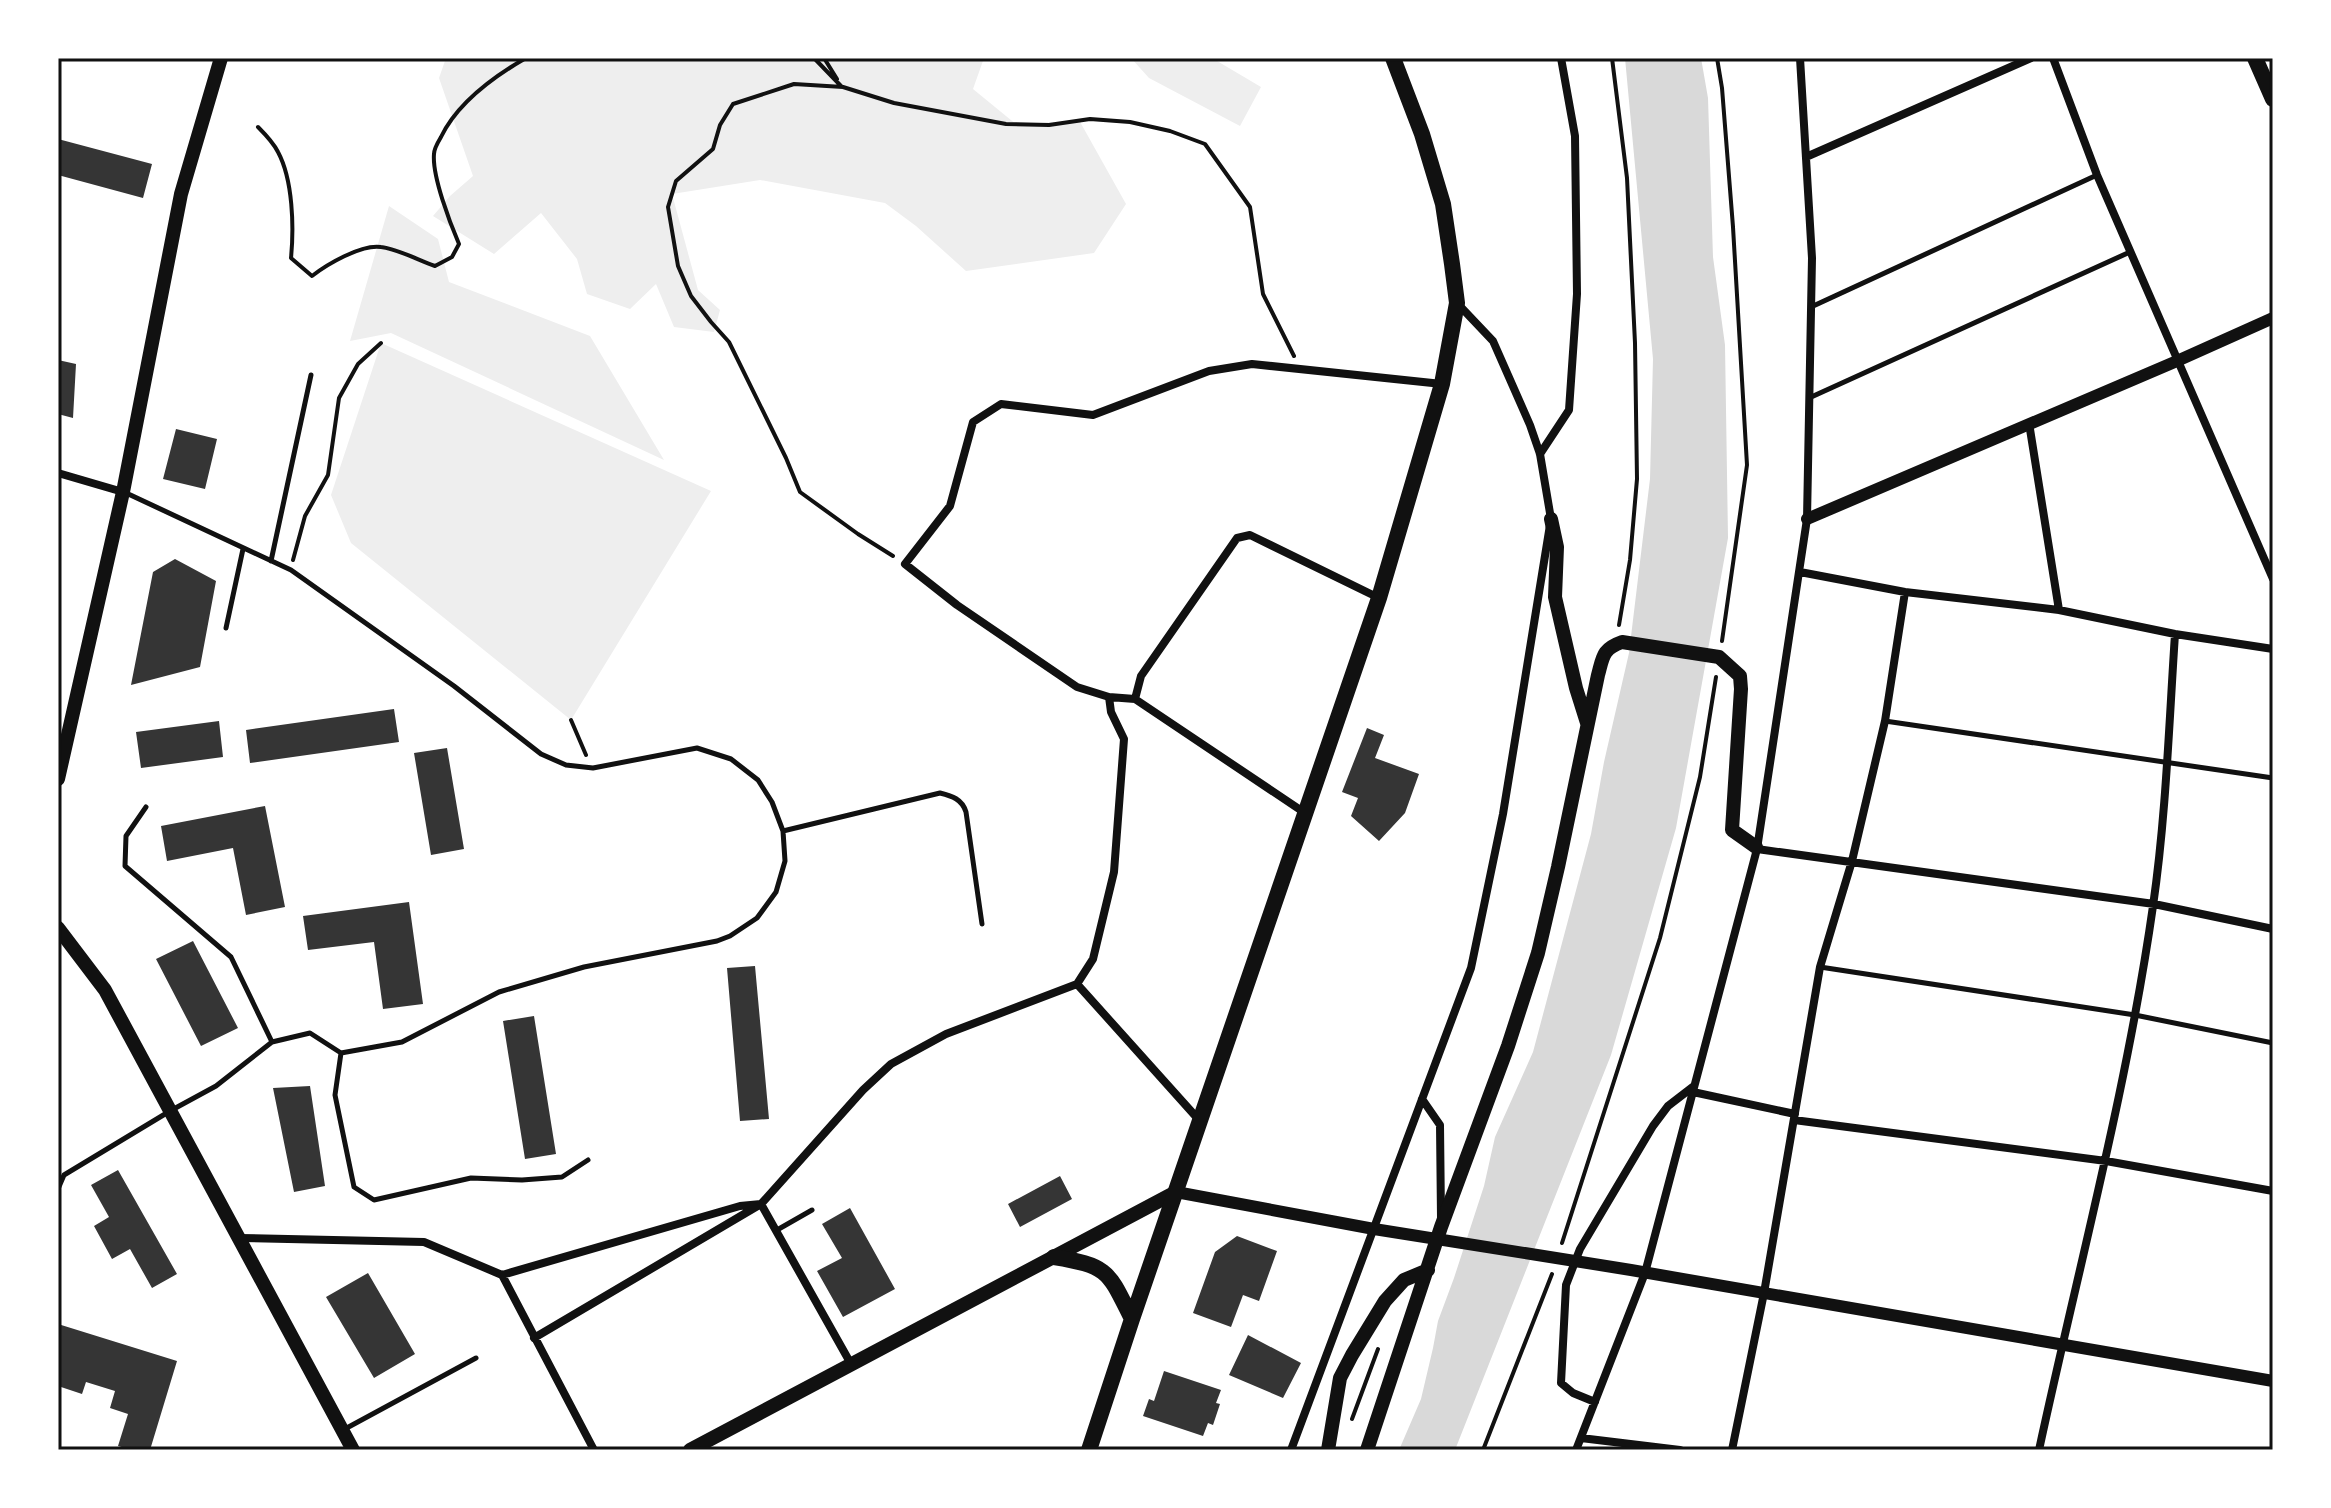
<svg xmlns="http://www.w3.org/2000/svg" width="2331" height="1508" viewBox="0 0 2331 1508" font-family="Barlow,sans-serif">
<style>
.green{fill:#eee}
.water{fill:#d9d9d9}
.building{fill:#353535}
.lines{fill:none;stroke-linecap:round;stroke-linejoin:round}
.path{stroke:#111;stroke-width:4}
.service{stroke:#111;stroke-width:5}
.minor{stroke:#111;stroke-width:8}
.tertiary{stroke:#111;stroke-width:12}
.secondary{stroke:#111;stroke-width:14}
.primary{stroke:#111;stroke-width:16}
.neatline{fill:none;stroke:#111;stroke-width:3}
</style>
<rect width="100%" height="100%" fill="#fff"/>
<path class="green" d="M446,58h538l-11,31 44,36 62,-5 47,84 -32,49 -128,18 -50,-45 -31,-23 -125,-23 -88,14 26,96 22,20 -6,22 -40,-5 -18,-43 -26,25 -43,-15 -10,-35 -36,-46 -47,41 -61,-38 17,-20 23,-20 -34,-98z
M1131,58h81l49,29 -21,39 -91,-48z
M389,206l49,33 11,43 141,54 74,124 -273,-127 -41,8z
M381,343l330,148 -140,229 -220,-177 -20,-48z"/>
<path class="water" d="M1625,58h76l7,40 5,159 12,88 3,193 -52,290 -65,227 -156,395h-56l22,-51 12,-51 5,-27 16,-43 30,-92 11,-49 38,-85 58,-218 13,-72 25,-109 21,-174 3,-120z"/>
<path class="building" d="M58,139l94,25 -9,34 -85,-23z
M58,360l18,4 -3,54 -15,-4z
M176,429l41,10 -12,50 -42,-10z
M175,559l41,22 -16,86 -69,18 22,-113z
M394,709l5,33 -149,21 -4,-33z
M219,721l4,36 -82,11 -5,-36z
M1367,728l17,7 -9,23 44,16 -14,39 -26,28 -28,-25 7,-18 -16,-6z
M447,748l17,101 -33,6 -17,-102z
M265,806l20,101 -39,8 -13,-67 -66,13 -6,-35z
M409,902l14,102 -40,5 -9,-67 -66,8 -5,-34z
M193,941l45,87 -37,18 -45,-87z
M755,966l14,153 -29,2 -13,-153z
M534,1016l22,138 -31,5 -22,-138z
M310,1086l15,100 -31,6 -21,-104z
M118,1170l59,104 -25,14 -22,-39 -18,10 -18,-33 15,-9 -18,-32z
M1060,1176l12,23 -52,28 -12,-23z
M850,1208l45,81 -52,28 -26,-46 25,-13 -20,-34z
M1237,1236l40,15 -18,50 -16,-6 -12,32 -38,-14 22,-61z
M368,1273l47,81 -41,24 -48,-81z
M58,1324l119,37 -27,89h-18l-14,-4 10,-32 -18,-6 5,-17 -29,-9 -4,12 -24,-8z
M1248,1335l53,28 -18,35 -54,-23z
M1164,1371l57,19 -5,13 4,1 -7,21 -5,-2 -5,13 -60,-20 6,-17 5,2z"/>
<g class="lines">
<path class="path" d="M814,58l27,28
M824,58l13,21
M1612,58l15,120 8,165 2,136 -7,81 -11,65
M1717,58l5,30 11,139 14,238 -25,176
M258,127c8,8 15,15 20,25 15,28 16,75 13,106l21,18c14,-11 49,-32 69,-29 17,2 37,13 54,19l17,-9 7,-13c-9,-21 -27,-68 -25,-90 0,-5 4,-12 7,-17 17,-35 52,-60 85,-79
M893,556l-35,-22 -58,-42 -14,-34 -57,-116 -18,-20 -20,-26 -13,-30 -10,-59 8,-26 37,-32 7,-24 13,-21 61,-20 49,3 51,16 112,21 43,1 41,-6 40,3 40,9 35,13 45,63 13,87 31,62
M293,560l12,-44 23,-41 11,-77 19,-34 23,-21
M571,720l15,35
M1562,1243l98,-305 40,-161 16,-100
M1352,1419l26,-70
M1483,1450l69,-176"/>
<path class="service" d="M1811,307l286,-132
M1809,398l321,-146
M271,561l40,-186
M226,628l17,-79
M1885,721l388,57
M146,807l-20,29 -1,30 106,91 41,85
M783,831l157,-38c12,3 22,6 26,19l16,112
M1820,967l315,48 138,28
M341,1053l-6,42 19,92 20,13 97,-22 51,2 40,-3 26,-17
M58,1189l6,-14 106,-64 46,-25 56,-44 38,-9 31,20 61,-11 97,-50 85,-25 133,-26 13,-5 27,-18 19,-26 9,-31 -2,-30 -11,-29 -14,-22 -27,-21 -34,-11 -104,20 -27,-3 -25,-11 -87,-68 -163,-116 -167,-78
M777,1230l35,-20
M343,1430l133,-72"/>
<path class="minor" d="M2053,58l44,117 176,404
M1806,157l225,-99
M2029,423l30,187
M1540,454l29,-44 8,-116 -2,-158 -14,-78
M58,473l65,19
M1800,572l105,20 154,18 116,24 98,15
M1135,699l6,-23 96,-138 13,-3 129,63
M1305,813l-170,-114 -26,-2 -32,-10 -120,-82 -52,-41 45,-58 23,-84 28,-18 92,11 116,-44 43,-7 190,20
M1757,849l397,55 119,25
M1077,984l122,136
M1693,1092l102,22
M1422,1099l18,26 1,93
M1794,1120l312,41 167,30
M239,1238l185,4 78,33 238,-69 21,-2 102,-114 28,-26 55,-30 131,-50 16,-25 21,-87 10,-133 -13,-27 -2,-15
M502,1275l92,175
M534,1338l227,-134 90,160
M1595,1402l-22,-9 -12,-10 5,-98 14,-36 73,-123 15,-20 26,-20
M1581,1438l99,12
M1291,1450l180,-482 32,-154 48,-295 -11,-65 -10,-29 -37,-84 -36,-38
M1576,1450l69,-177 112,-424 50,-330 5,-261 -12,-200
M1732,1450l32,-157 56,-326 32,-106 33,-140 20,-129
M2039,1450c39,-181 88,-361 114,-544 13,-90 16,-182 22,-272"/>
<path class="tertiary" d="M1807,519l370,-158 96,-43
M1176,1192l198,37 257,41 642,111"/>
<path class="secondary" d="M1551,519l6,28 -2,50 21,91 11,35
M58,779l65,-287 58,-298 40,-136
M58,928l47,62 248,460
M690,1450l486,-258
M1328,1450l12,-72 12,-23 33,-54 19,-21 24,-10
M1367,1450l74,-223 67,-181 30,-93 20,-86 40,-192c5,-18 4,-26 24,-33l97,15 21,19 1,13 -9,141 24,17"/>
<path class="primary" d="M2255,58l18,41
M1054,1257c55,9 54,14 78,62
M1089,1450l43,-131 247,-721 63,-214 15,-81 -5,-39 -9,-60 -21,-70 -29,-76"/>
</g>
<rect width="2331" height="1508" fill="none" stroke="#ffffff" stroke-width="120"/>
<rect x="60" y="60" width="2211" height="1388" class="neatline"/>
</svg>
